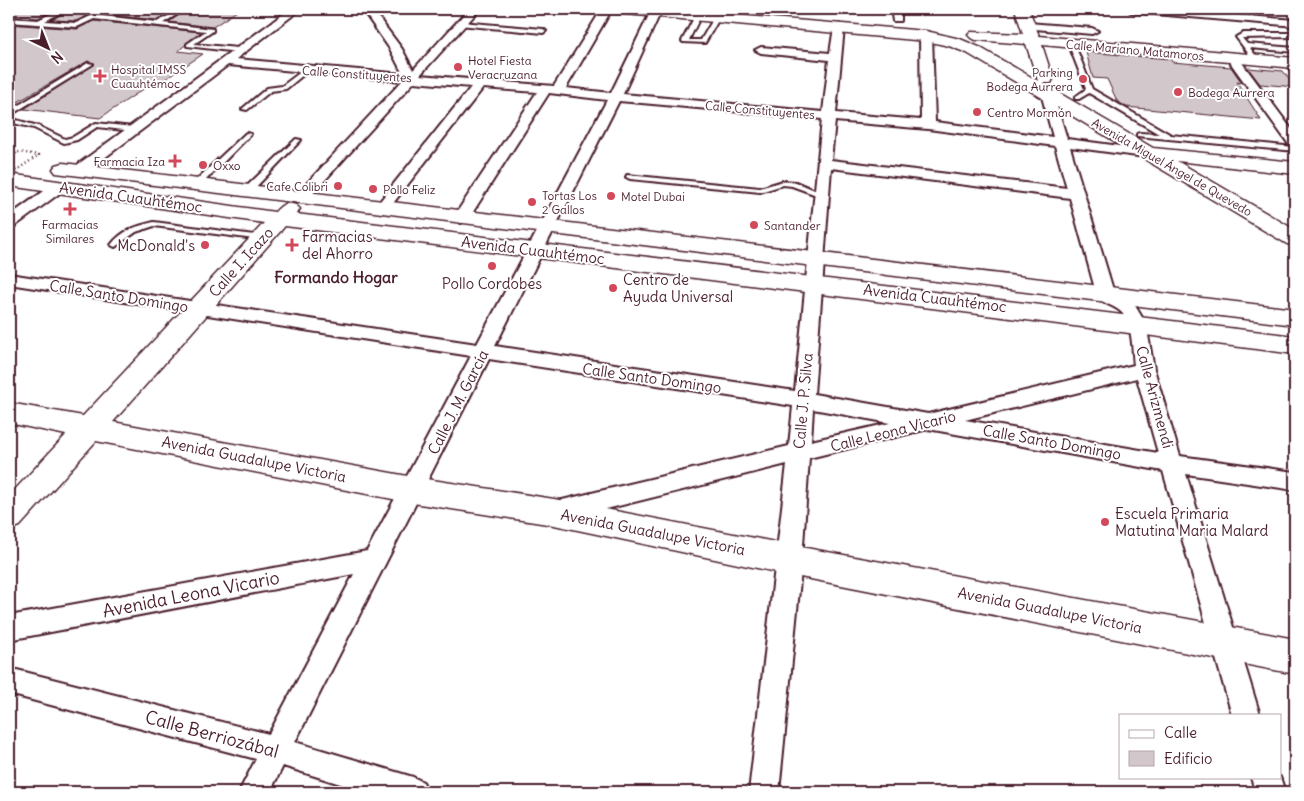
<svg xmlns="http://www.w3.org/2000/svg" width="1304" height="801" viewBox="0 0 1304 801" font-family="Delius,sans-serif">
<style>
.building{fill:#d2c7cb;stroke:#4a1f2b}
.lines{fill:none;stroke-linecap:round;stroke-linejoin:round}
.lane-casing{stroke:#4a1f2b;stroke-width:4}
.street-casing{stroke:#4a1f2b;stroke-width:4}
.secondary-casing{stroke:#4a1f2b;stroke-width:3}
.path{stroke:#4a1f2b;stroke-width:2.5;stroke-dasharray:1 3;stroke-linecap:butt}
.lane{fill:#fff;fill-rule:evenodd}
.street{fill:#fff;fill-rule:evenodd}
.secondary{fill:#fff;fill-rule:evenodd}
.path-bridge{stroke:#4a1f2b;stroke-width:2.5;stroke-dasharray:1 3;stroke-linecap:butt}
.poi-dot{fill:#d1495b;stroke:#fff;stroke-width:2}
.labels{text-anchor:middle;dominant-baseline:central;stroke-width:4;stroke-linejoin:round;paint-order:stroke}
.far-street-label{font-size:12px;fill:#4a1f2b;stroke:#fff}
.far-poi-label{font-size:12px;fill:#4a1f2b;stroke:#fff;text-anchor:start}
.street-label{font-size:15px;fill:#4a1f2b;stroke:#fff}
.poi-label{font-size:15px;fill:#4a1f2b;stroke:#fff;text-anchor:start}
.neighbourhood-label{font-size:16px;font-weight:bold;fill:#4a1f2b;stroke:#fff}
.near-street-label{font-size:18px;fill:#4a1f2b;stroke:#fff}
</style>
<rect width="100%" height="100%" fill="#fff"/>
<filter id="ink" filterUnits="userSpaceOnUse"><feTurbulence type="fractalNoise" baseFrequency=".02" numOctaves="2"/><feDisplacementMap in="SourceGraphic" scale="10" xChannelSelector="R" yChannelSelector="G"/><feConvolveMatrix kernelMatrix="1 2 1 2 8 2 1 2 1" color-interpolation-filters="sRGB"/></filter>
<g filter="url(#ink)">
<path class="building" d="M20,9h37l-19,9 -29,-2z
M70,9h108l-21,11 -64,-7 -17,8 -24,-1z
M188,9h52l-27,18 -44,-5z
M94,21l107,11 -23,19 25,3 -42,28h-7l-54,36 -76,-9 71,-45 -7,-3 -79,46v-83l68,5z
M1086,52l84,7 2,3 59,5 11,16 -5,-1 24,38 -135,-13 -9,-6 -10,-22 -14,-1z
M1248,68l35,3 12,16 -35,-3z"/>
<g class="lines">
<defs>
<path id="lane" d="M61,9h7l-23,12 31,2 17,-8 64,7 24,-13h5l-23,14 50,6v2l-19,13 44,4 3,2 -3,2 -51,-6v-2l19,-13 -112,-12 -17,8 -68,-5v-4l29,2z
M696,14l5,1 -12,25h12l14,-24 5,1 -15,26 -22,-1 -1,-1z
M461,22l82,7 3,2 -3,2 -84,-8v-2z
M1243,33h52v4l-53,1 5,6 48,4v4l-45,-4 9,12 -5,1 -18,-24z
M1072,43l3,2 17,44 79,46 124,12v4l-158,-15v-2l2,-1 20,1 -70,-41 -10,6h-4v-2l11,-8 -17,-44z
M1285,61h4l6,7v6l-2,-1 -9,-11z
M88,63l5,1 -84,52v-5z
M306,68l3,2 -1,1 -22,18 -15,2 -24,19 -5,-1 25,-21 15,-2z
M9,118l29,8 27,13 8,-2 23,-14 37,4 3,2 -3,2 -36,-4 -20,13 -13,3 -30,-15 -25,-6z
M246,133l5,1 -52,53h-6v-4z
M296,139l5,1 -51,53h-6v-4z
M627,175l133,13 23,-7 13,1 30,13 -4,2 -30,-11 -9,-1 -23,7 -130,-13 -4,-2z
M154,222l108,14 4,2 -4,2 -108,-14 -18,6 -21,15 -4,-2c11,-15 26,-19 43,-23z"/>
<path id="street" d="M290,9h11l-65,50 167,15 -13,-25 -28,-40h10l30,40 11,21 56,-61h11l-60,66 134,11 48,-77h10l-46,79 45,5 41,-84h10l-39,85 200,18 6,-52 -68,-7 -6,-3 6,-3 69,6 4,-26 5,-3 5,3 -8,86 85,7 -1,-84 6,-3 6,3 3,86 118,15 -12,-44 6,-4 6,4 14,46 83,11 2,3 -7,4 -75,-10 44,146 20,11 12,20 8,45 26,87 115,16v18l-109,-16 74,241h-28l-69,-244 -235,-42 -119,29 -7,102 -23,232h-30l38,-328 -229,57 -8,-3 -3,-7 3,-7 8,-3 231,-55 4,-40 -304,-47 -194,383 118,35 10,5 5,10h-62l-83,-26 -13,26h-31l17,-33 -247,-65v-26l260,66 85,-160 -345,66v-24l358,-65 104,-195 -462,-72v-10l468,70 130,-244 -58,-7 -80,125 -8,5 -8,-5 84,-126 -54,-4 -96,123 -5,2 -8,-5 3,-3 94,-118 -57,-5 -108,119h-10l-3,-3 3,-3 106,-114 -174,-16 -145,109h-10l-2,-3 2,-3zM619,101l203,18 -27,272 -300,-45zM835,121l93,8 127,17 12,42 -236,-28zM831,168l239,30 27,98c6,8 16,9 23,15 13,11 12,38 14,54l-206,49 -114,-20zM1137,378l21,75 -193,-33zM813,409l77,14 -79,18z
M891,9h10v12h-8z
M1126,9h39l130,11v6l-164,-14z
M1028,23l64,5 6,3 -6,3 -68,-6v-4z
M1233,54l4,2 58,78v13l-5,-1 -63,-88z
M59,183l7,4 -2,3 -49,36 -6,2v-12l45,-32z
M1251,777h29l5,15h-30z"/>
<path id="secondary" d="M607,9h55l264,22 34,8 19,8 59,34 -12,-37 -50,-4 -5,-2 -3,-3 3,-3 52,2 -8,-25h14l10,27 256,22v10l-253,-23 11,34 -2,4h-9l111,65 142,14v12l-118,-13 118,69v16l-8,-2 -320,-191 -18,-7 -23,-5 -312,-28z
M63,163l1232,146v16l-1239,-152 -3,-4 3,-4z
M9,174l266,38c7,-8 11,-10 21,-7l4,4 -4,5 999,122v18l-1010,-128 -172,196 300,55 141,22 236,46 505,94v35l-505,-99 -236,-50 -141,-22 -317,-62 -76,85 -11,4v-34l57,-61 -57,-12v-20l74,13 181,-193 -255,-37z"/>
</defs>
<use href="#lane" class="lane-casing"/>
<use href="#street" class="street-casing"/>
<use href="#secondary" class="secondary-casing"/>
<path class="path" d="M9,158l9,-6"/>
<use href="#lane" class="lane"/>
<use href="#street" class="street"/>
<use href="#secondary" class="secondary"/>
<path class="path-bridge" d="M9,175l30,-20 -21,-3"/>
</g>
</g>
<g class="poi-dot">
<circle cx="458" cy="67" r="5"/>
<path d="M97.5 68.5h5v5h5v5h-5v5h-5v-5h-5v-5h5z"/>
<circle cx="1083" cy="79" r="5"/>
<circle cx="1178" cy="92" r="5"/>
<circle cx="977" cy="112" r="5"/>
<path d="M172.5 153.5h5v5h5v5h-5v5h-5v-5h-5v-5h5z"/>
<circle cx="203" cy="165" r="5"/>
<circle cx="338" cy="186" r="5"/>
<circle cx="373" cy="189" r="5"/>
<circle cx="611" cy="196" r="5"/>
<circle cx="532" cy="202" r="5"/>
<path d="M67.5 201.5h5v5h5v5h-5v5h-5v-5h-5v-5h5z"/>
<circle cx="754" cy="225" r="5"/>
<circle cx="205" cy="245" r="5"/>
<path d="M289.5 237.5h5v5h5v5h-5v5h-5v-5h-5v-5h5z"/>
<circle cx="492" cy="266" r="5"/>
<circle cx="613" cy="288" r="5"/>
<circle cx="1105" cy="522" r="5"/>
</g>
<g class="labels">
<g class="far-street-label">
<text transform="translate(1135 50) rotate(5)">Calle Mariano Matamoros</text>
<text transform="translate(357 74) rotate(4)">Calle Constituyentes</text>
<text transform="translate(760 110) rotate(5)">Calle Constituyentes</text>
<text transform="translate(1172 167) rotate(30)">Avenida Miguel Ángel de Quevedo</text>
</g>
<g class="far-poi-label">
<text x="468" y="60">Hotel Fiesta<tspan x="468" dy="14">Veracruzana</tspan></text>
<text x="111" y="69">Hospital IMSS<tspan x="111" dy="14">Cuauhtémoc</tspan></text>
<text x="1073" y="72" text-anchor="end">Parking<tspan x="1073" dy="14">Bodega Aurrera</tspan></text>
<text x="1188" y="92">Bodega Aurrera</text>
<text x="987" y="112">Centro Mormón</text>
<text x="165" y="161" text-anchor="end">Farmacia Iza</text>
<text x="213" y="165">Oxxo</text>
<text x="328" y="186" text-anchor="end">Cafe Colibri</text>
<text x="383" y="189">Pollo Feliz</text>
<text x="542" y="195">Tortas Los<tspan x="542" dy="14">2 Gallos</tspan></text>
<text x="621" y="196">Motel Dubai</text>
<text x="70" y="224" text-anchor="middle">Farmacias<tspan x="70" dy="14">Similares</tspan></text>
<text x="764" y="225">Santander</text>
</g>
<g class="street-label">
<text transform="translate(131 197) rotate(8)">Avenida Cuauhtémoc</text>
<text transform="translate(533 250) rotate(7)">Avenida Cuauhtémoc</text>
<text transform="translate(241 262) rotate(-48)">Calle I. Icazo</text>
<text transform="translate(119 296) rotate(9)">Calle Santo Domingo</text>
<text transform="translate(935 298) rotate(7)">Avenida Cuauhtémoc</text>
<text transform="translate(652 378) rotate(8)">Calle Santo Domingo</text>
<text transform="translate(1155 397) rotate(75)">Calle Arizmendi</text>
<text transform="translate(803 401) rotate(-85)">Calle J. P. Silva</text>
<text transform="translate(458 402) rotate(-63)">Calle J. M. García</text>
<text transform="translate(893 431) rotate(-14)">Calle Leona Vicario</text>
<text transform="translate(1052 442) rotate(10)">Calle Santo Domingo</text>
<text transform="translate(254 459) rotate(11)">Avenida Guadalupe Victoria</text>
<text transform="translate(653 532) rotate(11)">Avenida Guadalupe Victoria</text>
<text transform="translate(1050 610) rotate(11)">Avenida Guadalupe Victoria</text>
</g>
<g class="poi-label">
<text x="302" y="236">Farmacias<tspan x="302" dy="17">del Ahorro</tspan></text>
<text x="195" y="245" text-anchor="end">McDonald's</text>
<text x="623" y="279">Centro de<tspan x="623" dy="17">Ayuda Universal</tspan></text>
<text x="492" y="283" text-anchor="middle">Pollo Cordobes</text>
<text x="1115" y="513">Escuela Primaria<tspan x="1115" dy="17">Matutina Maria Malard</tspan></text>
</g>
<g class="neighbourhood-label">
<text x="336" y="277">Formando Hogar</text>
</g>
<g class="near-street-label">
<text transform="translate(191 594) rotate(-11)">Avenida Leona Vicario</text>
<text transform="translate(212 734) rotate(15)">Calle Berriozábal</text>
</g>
</g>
<rect width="1304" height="801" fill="none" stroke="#fff" stroke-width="30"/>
<rect x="15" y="15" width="1274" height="771" fill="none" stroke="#4a1f2b" stroke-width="2" filter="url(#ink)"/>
<rect x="1119" y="714" width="162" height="65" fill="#ffffff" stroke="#b7a5aa"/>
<rect x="1129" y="730" width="25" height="8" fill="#ffffff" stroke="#b7a5aa"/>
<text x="1164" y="738" font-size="15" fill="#4a1f2b">Calle</text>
<rect x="1129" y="751" width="25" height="15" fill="#d2c7cb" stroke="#b7a5aa"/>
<text x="1164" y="764" font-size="15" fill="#4a1f2b">Edificio</text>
<g transform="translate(48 48) rotate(137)" stroke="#ffffff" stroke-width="4" paint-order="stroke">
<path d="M0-4L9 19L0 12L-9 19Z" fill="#4a1f2b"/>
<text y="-8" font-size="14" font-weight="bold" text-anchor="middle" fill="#4a1f2b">N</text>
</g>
</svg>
